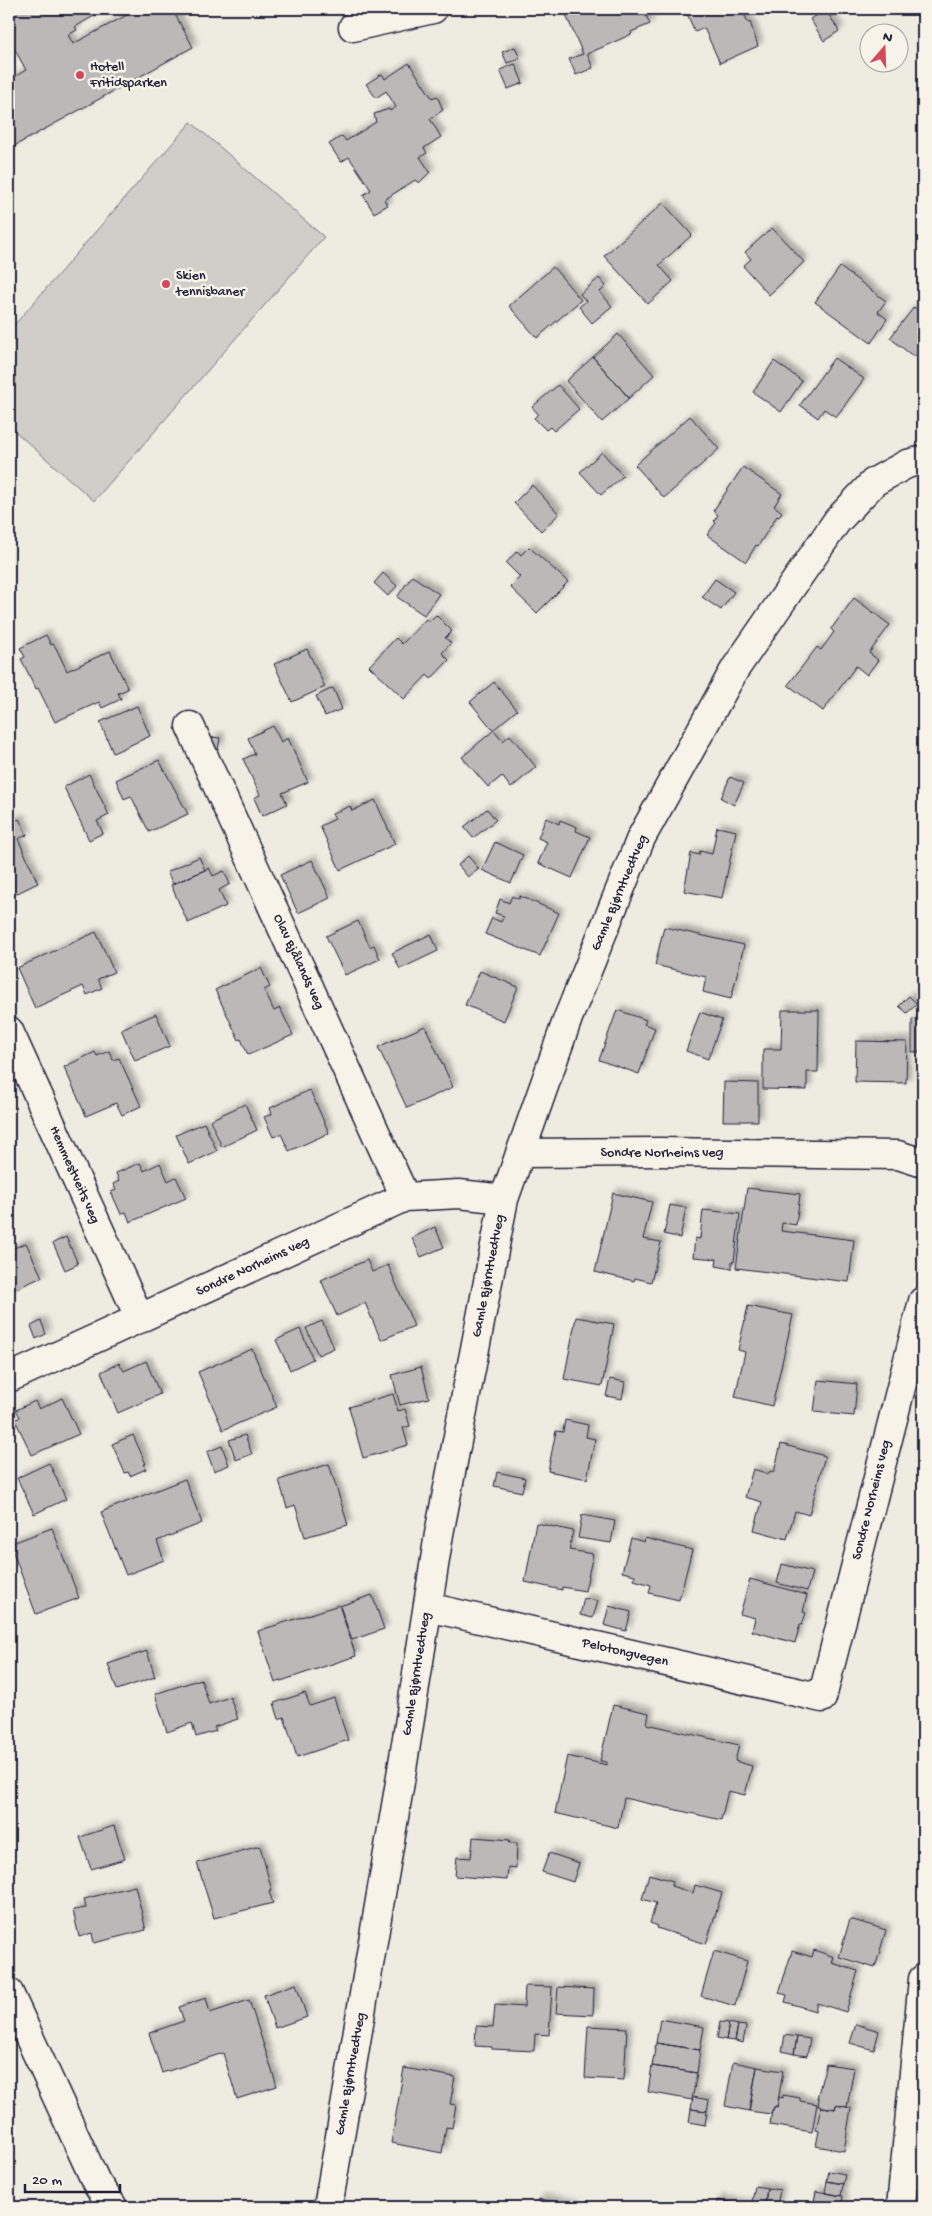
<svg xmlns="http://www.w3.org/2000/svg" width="932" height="2216" viewBox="0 0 932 2216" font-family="'Gochi Hand',sans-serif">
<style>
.green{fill:#d1cdc9;stroke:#7a7882}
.building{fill:#bbb8b7;stroke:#22223b;filter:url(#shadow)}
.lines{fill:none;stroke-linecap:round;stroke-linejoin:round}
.minor-casing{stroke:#22223b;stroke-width:31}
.major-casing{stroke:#22223b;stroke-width:31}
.minor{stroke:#f7f3e8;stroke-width:28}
.major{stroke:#f7f3e8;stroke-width:28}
.poi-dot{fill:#d1495b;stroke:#f7f3e8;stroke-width:2}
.labels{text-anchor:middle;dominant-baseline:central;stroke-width:5;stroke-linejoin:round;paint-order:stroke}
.poi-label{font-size:14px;fill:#22223b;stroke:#f7f3e8;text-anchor:start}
.street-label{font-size:14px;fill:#22223b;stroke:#f7f3e8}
</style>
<defs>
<filter id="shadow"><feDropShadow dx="4.5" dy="-4.5" stdDeviation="2.5" flood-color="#0004"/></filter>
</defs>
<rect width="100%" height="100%" fill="#eeebe1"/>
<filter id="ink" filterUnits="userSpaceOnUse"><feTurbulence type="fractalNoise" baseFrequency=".02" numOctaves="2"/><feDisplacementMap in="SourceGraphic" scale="10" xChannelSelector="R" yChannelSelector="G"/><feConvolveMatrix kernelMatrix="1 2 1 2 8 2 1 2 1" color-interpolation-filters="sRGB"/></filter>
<g filter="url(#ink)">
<path class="green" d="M191,122l133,115 -230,264 -85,-75v-95z"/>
<path class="building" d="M9,9h88l2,4 -24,14 2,3 -9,5 5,9 65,-35h34l21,38 -184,102v-69l17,-10 -17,-31z
M580,9h63l7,15 -19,8 1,2 -45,20 6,14 -17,7 -7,-16 14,-5 -17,-39z
M685,9h62l-4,2 5,12 2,-1 8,24 -38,17 -16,-35 -9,4z
M826,10l13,21 -15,10 -14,-22z
M515,47l5,12 -13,4 -5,-11z
M409,63l23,35 5,-2 6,14 -13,9 11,18 -17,11 3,5 -7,4 10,15 -11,11 -4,-3 -31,20 4,5 -14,8 -11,-18 8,-5 -22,-33 -8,5 -12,-18 13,-8 4,5 30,-19 -2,-8 15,-5 1,2 6,-4 -10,-16 -10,7 -10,-14 16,-10 3,5z
M515,64l8,19 -15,6 -8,-19z
M663,203l29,32 -33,30 14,16 -25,23 -44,-48z
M772,228l32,34 -35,33 -26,-29 8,-7 -6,-7z
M553,267l28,33 -44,38 -28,-32z
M840,267l46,34 -8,11 9,7 -16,24 -56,-41z
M599,278l7,8 -6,6 12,14 -20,17 -13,-16 7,-6 -6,-7z
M914,307l9,8v31l-9,11 -24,-19z
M618,334l36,41 -25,23 -36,-41z
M593,357l36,41 -27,24 -36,-41z
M834,358l30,21 -28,38 -12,-8 -6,9 -18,-13z
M774,361l28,20 -21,31 -28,-20z
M558,385l21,24 -25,22 -4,-4 -4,3 -12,-12 4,-4 -6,-7z
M690,416l29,33 -55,49 -29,-33z
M602,452l21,24 -22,19 -21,-23z
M743,467l39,27 -8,12 8,6 -3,5 -2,-1 -19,30 -2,-1 -10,17 -39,-27 9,-12 -2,-2 4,-6 -5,-4z
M532,485l27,29 -18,17 -27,-28z
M529,547l39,35 -31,31 -27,-26 10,-10 -14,-14 11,-12 4,4z
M383,573l14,13 -9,10 -14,-13z
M412,576l27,18 -15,21 -27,-18z
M715,579l19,13 -13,18 -19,-13z
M854,598l36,27 -21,28 9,7 -11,15 -11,-9 -33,45 -35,-26 29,-38 4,3 13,-18 -3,-3z
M436,615l16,16 -7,7 6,5 -9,10 7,7 -18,19 -4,-4 -23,24 -35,-33 27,-28 6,6 24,-25 3,3z
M46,635l5,10 2,-1 3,4 11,23 43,-20 18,38 -10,4 3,6 -19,9 -3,-6 -44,20 -17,-34 -2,1 -15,-30 4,-2 -5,-9z
M307,649l18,38 -33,15 -18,-38z
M494,682l23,28 -24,20 -23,-28z
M333,688l9,21 -17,7 -9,-20z
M137,706l13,30 -37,17 -13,-31z
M273,726l8,16 7,-4 20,44 -26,11 5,11 -25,12 -8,-18 6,-3 -17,-36 12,-5 -7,-16z
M494,730l9,11 7,-6 26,32 -25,21 -9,-12 -14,11 -26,-30z
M213,737l7,1 -2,12 -7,-2z
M159,760l29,54 -39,18 -18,-36 -7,3 -8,-19z
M89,774l20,41 -12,6 6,12 -14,7 -25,-53z
M730,777l14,6 -10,22 -13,-7z
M375,800l20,44 -55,26 -20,-44 15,-7 -3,-5 18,-8 2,5z
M487,809l9,11 -23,18 -9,-11z
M546,818l13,6 1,-4 17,7 -1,4 14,6 -18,41 -34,-15 9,-21 -9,-4z
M19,819l8,16 -9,4 20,44 -29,14v-74z
M717,827l19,4 -14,67 -38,-7 7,-38 8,2 1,-4 12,3z
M495,842l28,13 -12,28 -29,-13z
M468,856l11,13 -11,8 -10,-12z
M199,857l6,13 -32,14 -6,-12z
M312,860l18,38 -32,15 -18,-38z
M209,868l4,8 11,-5 6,13 -11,6 7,16 -38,17 -17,-38z
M512,896l7,3 1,-3 39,17 -19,43 -55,-22 7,-16 9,4 3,-6 -9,-3 5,-14 9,4z
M358,921l12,26 4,-2 6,14 -35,16 -19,-39z
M664,927l80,18 -13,54 -28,-7 3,-15 -51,-12z
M96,932l18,40 -16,7 4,9 -15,7 -4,-9 -48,22 -18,-40z
M431,934l7,17 -38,18 -8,-16z
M261,968l9,19 -6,3 10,21 6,-3 13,27 -45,20 -7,-16 -2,1 -24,-50z
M480,971l38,16 -14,34 -39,-16z
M909,996l8,8 -10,9 -8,-7z
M617,1010l29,10 -2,4 11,4 -16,46 -40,-14z
M782,1010h37l-1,62h-11v18l-44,-1v-40h18z
M700,1012l22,8 -14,39 -22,-8z
M156,1014l14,32 -35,15 -14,-32z
M912,1019l11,1v32h-11z
M425,1026l28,61 -46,21 -29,-61z
M856,1041l51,1 -1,41 -51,-1z
M109,1051l4,9 6,-2 22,48 -19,9 -6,-12 -30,13 -22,-49 31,-15 2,4z
M724,1082l34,1v38h-35z
M310,1090l19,43 -40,18 -8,-17 -8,3 -9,-20 8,-3 -2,-6z
M245,1104l12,26 -35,17 -12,-27z
M204,1123l13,28 -28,13 -13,-29z
M140,1163l4,8 16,-8 8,18 8,-4 10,21 -56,24 -4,-10 -5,2 -10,-22 5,-2 -3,-6 6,-3 -3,-8z
M747,1188l53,6 -4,31 -14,-2 -1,8 73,9 -5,42 -113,-14z
M613,1193l39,9 -9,37 18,3 -10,40 -16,-4 -1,3 -39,-9z
M670,1205l16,3 -6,30 -16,-4z
M703,1210l37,4 -6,48 -2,-1v8l-16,-3 1,-7 -24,-2 2,-19 5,1z
M435,1227l9,20 -23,10 -9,-19z
M66,1237l12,27 -13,6 -12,-27z
M26,1243l16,34 -33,15v-42z
M367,1260l5,12 16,-7 26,61 -33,14 -16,-37 -28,13 -16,-36z
M748,1306l45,9 -21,91 -37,-9 10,-45 -7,-2z
M576,1317l38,7 -12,62 -38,-7z
M41,1321l5,13 -10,5 -5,-13z
M322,1321l12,27 -16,7 -12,-27z
M300,1329l13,30 -23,11 -14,-30z
M252,1349l25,58 -54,23 -25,-58z
M146,1361l14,33 -42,19 -17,-41 18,-9 5,8z
M421,1367l8,31 -29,7 -8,-30z
M610,1379l15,3 -3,17 -16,-3z
M818,1380l39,4 -3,32 -40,-4z
M393,1394l5,17 7,-2 5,17 -7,2 5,17 -45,13 -14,-51z
M62,1398l17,36 -47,21 -17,-35 5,-3 -4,-7 19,-9 4,8z
M565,1420l23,5 -2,12 9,2 -8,40 -39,-8 8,-40 7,1z
M133,1435l13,29h-2l2,5 -16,7 -2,-4 -3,1 -13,-29z
M245,1435l7,19 -16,6 -7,-20z
M781,1444l44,12 -16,59 -14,-4 -8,28 -33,-9 8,-28 -17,-5 8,-28 16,5 1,-3 4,1z
M222,1446l7,19 -15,6 -7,-19z
M49,1463l17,36 -32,15 -17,-36z
M329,1464l19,61 -43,12 -10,-32 -8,3 -8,-28z
M497,1472l28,6 -3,14 -28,-6z
M185,1479l17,44 -45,18 7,19 -38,15 -25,-63z
M582,1515l33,6 -4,22 -33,-5z
M536,1523l37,8 -4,19 24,4 -8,37 -23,-4v3l-37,-8z
M52,1528l27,70 -43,16 -26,-70z
M631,1538l13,4 1,-4 47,12 -13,50 -30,-7 2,-8 -17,-5 1,-5 -13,-3z
M782,1564l30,8 -5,19 -30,-8z
M750,1579l57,16 -4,17 3,1 -4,12 -2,-1 -5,19 -43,-12 3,-13 -15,-4z
M372,1595l12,34 -32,11 -12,-34z
M584,1598l14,3 -5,17 -13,-3z
M339,1605l17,51 -81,27 -17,-52z
M609,1606l22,6 -5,19 -22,-6z
M147,1651l8,26 -38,13 -9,-26z
M201,1679l8,25 21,-7 8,22 -24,8 2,4 -20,6 -4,-14 -25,9 -12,-38z
M305,1693l5,13 24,-8 14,42 -51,17 -13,-40 -5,2 -5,-16z
M613,1705l36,8 -2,11 92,21 -4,16 17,5 -7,29 -17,-4 -7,29 -97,-22 -6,30 -63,-15 12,-57 40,9v-3l-7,-1z
M114,1826l11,33 -34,10 -11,-32z
M473,1837l37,3 -1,3h8l-1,25 -8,-1 -1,13 -52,-4 2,-19 14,1z
M260,1846l12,45 -3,1 4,11 -59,15 -17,-55z
M549,1853l30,10 -6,19 -31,-10z
M649,1874l24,7 -2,5 22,7 2,-8 27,8 -16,51 -49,-16 1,-2 -8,-3 6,-20 -14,-4z
M135,1886l11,44 -52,13 -2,-10 -13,4 -6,-27 13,-2 -2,-9z
M850,1919l36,11 -11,38 -36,-11z
M814,1950l20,7 -2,6 26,8 -12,41 -29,-9 -2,8 -30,-9 2,-7 -8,-2 13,-42 20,6z
M714,1951l33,10 -12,45 -34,-10z
M296,1984l11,33 -32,11 -11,-33z
M525,1986l27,1 -3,48 -14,-1 -1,17 -42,-2v-2l-17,-1 1,-20 17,1 2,-22 29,2z
M558,1987l36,2 -1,26 -37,-2z
M206,1998l4,15 39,-13 28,86 -40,13 -14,-46 -61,20 -13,-40 35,-12 -5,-14z
M660,2019l44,8 -4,23 -44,-7z
M720,2022l9,1 -3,17 -9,-2z
M729,2023l9,2 -3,16 -9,-1z
M856,2024l23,7 -5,19 -24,-7z
M738,2025l8,1 -3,17 -8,-2z
M588,2026l39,2 -3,52 -39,-2z
M785,2035l12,2 -3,17 -12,-3z
M797,2037l13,2 -3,17 -13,-2z
M656,2043l44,7 -3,23 -45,-7z
M733,2062l24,5 -8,44 -24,-5z
M826,2064l28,4 -7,39 -11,-2 -1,4 -17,-3 1,-8h-2z
M652,2066l45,7 -5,27 -44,-8z
M757,2067l26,4 -6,36 -2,-1 -4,8 -22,-3z
M404,2068l51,9 -5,27 6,1 -4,23 -6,-1 -4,26 -51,-10z
M783,2095l17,3v3l17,3 -5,28 -42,-7 2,-15 3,-4 2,1 2,-10 4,1z
M693,2097l16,3 -2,11 -16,-2z
M836,2105l15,3 -7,43 -28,-5 3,-15 -3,-1 5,-23 14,2z
M691,2109l16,2 -2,14 -16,-3z
M829,2171l16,3 -2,10 -16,-3z
M827,2181l16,3 -2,12 -16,-3z
M755,2186l12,2 -2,16 -13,-2z
M767,2188l13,2 -3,16 -12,-2z
M816,2191l27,5 -2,11h-28z
M539,2199l36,6 -1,2h-37z
M717,2200l43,7h-44z"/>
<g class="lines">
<defs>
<path id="minor" d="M353,27l80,-18
M190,726l215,471
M9,1031l131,288
M520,1153l139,-1 239,3 25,8
M9,1378l396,-181 54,-3 45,5
M428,1607l394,91 101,-397
M9,1993l87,189 17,25
M328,2207l72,-425 39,-248 65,-335 64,-181 73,-180 94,-169 102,-148 37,-39 33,-18 16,-4"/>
<path id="major" d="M901,2207l22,-228"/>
</defs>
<use href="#minor" class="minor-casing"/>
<use href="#major" class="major-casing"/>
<use href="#minor" class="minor"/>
<use href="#major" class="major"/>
</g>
</g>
<g class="poi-dot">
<circle cx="80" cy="75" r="5"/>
<circle cx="166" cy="284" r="5"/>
</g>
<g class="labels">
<g class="poi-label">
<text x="90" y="67">Hotell<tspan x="90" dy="16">Fritidsparken</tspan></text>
<text x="176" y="276">Skien<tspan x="176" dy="16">tennisbaner</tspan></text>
</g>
<g class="street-label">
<text transform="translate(620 893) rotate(-67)">Gamle Bjørntvedtveg</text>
<text transform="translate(298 962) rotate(65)">Olav Bjålands veg</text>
<text x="662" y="1153">Sondre Norheims veg</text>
<text transform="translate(74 1175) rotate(66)">Hemmestveits veg</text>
<text transform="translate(253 1267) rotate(-25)">Sondre Norheims veg</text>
<text transform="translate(489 1276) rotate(-79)">Gamle Bjørntvedtveg</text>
<text transform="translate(872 1500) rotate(-76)">Sondre Norheims veg</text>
<text transform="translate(625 1653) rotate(13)">Pelotongvegen</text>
<text transform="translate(417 1674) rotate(-81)">Gamle Bjørntvedtveg</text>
<text transform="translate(351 2074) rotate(-80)">Gamle Bjørntvedtveg</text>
</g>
</g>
<rect width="932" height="2216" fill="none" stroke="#f7f3e8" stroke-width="30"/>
<rect x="15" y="15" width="902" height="2186" fill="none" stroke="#22223b" stroke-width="2" filter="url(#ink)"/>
<g transform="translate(884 48) rotate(19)"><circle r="24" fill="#f7f3e8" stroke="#a29fa3"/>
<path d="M0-4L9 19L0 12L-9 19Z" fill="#d1495b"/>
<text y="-8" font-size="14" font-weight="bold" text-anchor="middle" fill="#22223b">N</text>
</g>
<path d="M25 2184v8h95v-8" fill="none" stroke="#22223b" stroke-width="2.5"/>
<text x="32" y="2184" font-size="15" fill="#22223b" stroke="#f7f3e8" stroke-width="4" paint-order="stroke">20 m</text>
</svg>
